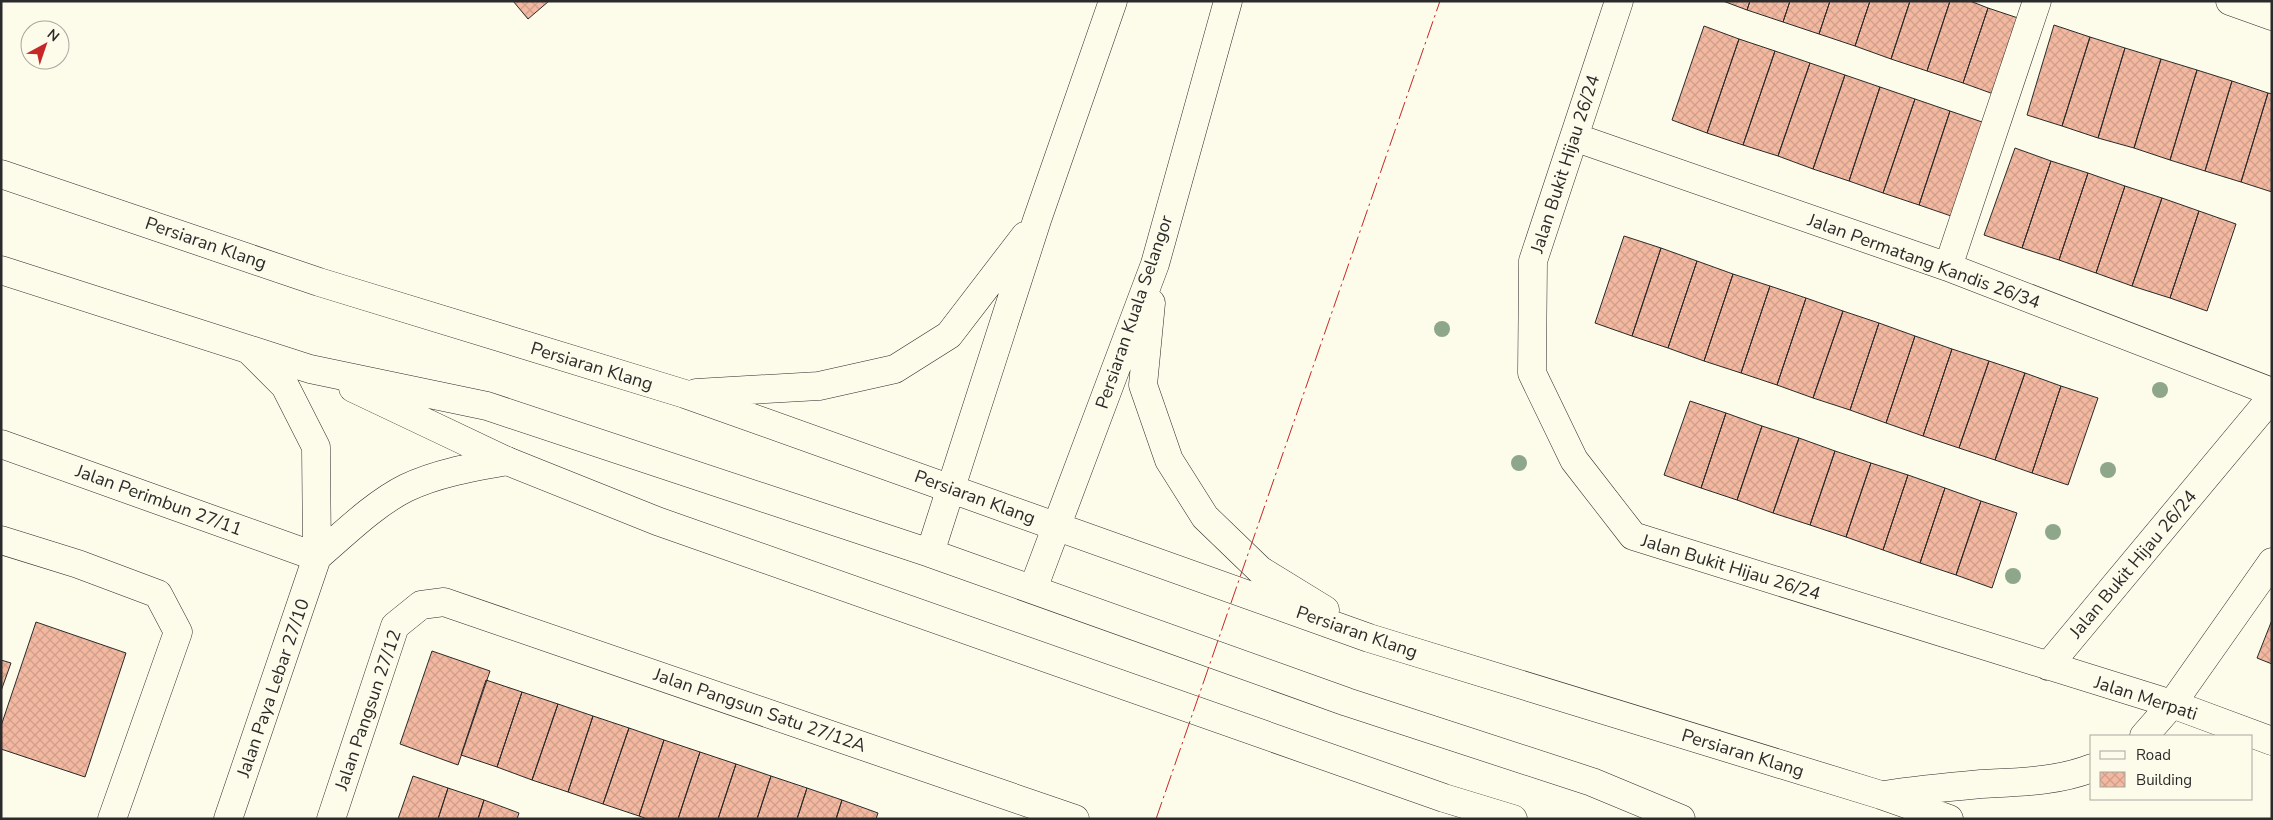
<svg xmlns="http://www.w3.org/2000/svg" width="2273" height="820" viewBox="0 0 2273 820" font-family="'Nunito Sans',sans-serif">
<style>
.building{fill:url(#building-cross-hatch);stroke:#2b2b2b}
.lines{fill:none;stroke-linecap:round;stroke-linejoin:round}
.minor-casing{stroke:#2b2b2b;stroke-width:29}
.major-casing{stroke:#2b2b2b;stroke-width:29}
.minor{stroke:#fdfbea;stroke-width:28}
.major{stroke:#fdfbea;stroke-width:28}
.power{stroke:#c62828;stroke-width:1;stroke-dasharray:18 4 2.5 4;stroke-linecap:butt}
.tree{fill:#8ea78a}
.labels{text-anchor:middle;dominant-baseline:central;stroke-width:4;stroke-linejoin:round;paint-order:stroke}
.street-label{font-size:18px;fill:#2b2b2b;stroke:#fdfbea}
</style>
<defs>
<pattern id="building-cross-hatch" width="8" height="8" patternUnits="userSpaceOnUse" patternTransform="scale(1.25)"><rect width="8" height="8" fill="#f2b8a0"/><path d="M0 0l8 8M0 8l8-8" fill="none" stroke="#d09e8a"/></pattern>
</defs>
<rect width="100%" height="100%" fill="#fdfbea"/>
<path class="building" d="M513,1h36l-21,18z
M1723,1h27l-3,9z
M1750,1h40l-7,21 -36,-12z
M1790,1h40l-11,33 -36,-12z
M1830,1h40l-15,45 -36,-12z
M1870,1h40l-19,58 -36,-13z
M1910,1h40l-23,70 -36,-12z
M1950,1h20l18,7 -25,75 -36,-12z
M1988,8l36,12 -25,76 -36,-13z
M2054,25l36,12 -28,89 -35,-11z
M1704,26l35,13 -32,94 -35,-13z
M2090,37l35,11 -27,90 -36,-12z
M1739,39l36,12 -32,94 -36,-12z
M2125,48l36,11 -27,89 -36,-10z
M1775,51l35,12 -32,93 -35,-11z
M2161,59l36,11 -27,90 -36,-12z
M1810,63l35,12 -32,94 -35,-13z
M2197,70l35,11 -27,90 -35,-11z
M1845,75l35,12 -31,94 -36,-12z
M2232,81l36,12 -27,89 -36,-11z
M1880,87l35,12 -32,94 -34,-12z
M2268,93l4,1v98l-31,-10z
M1915,99l35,12 -31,94 -36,-12z
M1950,111l35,12 -31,94 -35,-12z
M2015,148l36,13 -29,87 -38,-13z
M2051,161l37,12 -29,87 -37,-12z
M2088,173l37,13 -29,87 -37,-13z
M2125,186l37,12 -30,88 -36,-13z
M2162,198l37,13 -29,87 -38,-12z
M2199,211l37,13 -29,87 -37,-13z
M1624,236l37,12 -29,88 -37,-13z
M1661,248l36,13 -29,87 -36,-12z
M1697,261l36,13 -29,87 -36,-13z
M1733,274l37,12 -29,87 -37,-12z
M1770,286l36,12 -29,87 -36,-12z
M1806,298l37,13 -30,87 -36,-13z
M1843,311l36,12 -29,87 -37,-12z
M1879,323l36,13 -29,87 -36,-13z
M1915,336l37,13 -29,87 -37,-13z
M1952,349l37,12 -30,87 -36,-12z
M1989,361l36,12 -30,87 -36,-12z
M2025,373l36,13 -29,87 -37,-13z
M2061,386l37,12 -30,87 -36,-12z
M1690,401l36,12 -25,75 -37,-13z
M1726,413l36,13 -25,74 -36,-12z
M1762,426l37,12 -26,75 -36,-13z
M1799,438l36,13 -25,74 -37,-12z
M1835,451l36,12 -25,74 -36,-12z
M1871,463l37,12 -25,75 -37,-13z
M1908,475l37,13 -25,75 -37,-13z
M1945,488l36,13 -25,74 -36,-12z
M1981,501l36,12 -25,75 -36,-13z
M2272,620v44l-15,-6z
M36,622l90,31 -41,124 -84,-28v-23z
M432,651l58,20 -32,94 -58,-21z
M1,660l10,3 -10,28z
M486,680l36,12 -25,75 -36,-12z
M522,692l36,12 -26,76 -35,-13z
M558,704l35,12 -25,76 -36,-12z
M593,716l36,12 -26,76 -35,-12z
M629,728l35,12 -25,76 -36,-12z
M664,740l36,12 -22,67h-31l-8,-3z
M700,752l36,12 -18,55h-40z
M736,764l35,12 -14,43h-39z
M413,776l35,12 -10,31h-40z
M771,776l36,12 -10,31h-40z
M448,788l36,12 -6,19h-40z
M807,788l35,12 -6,19h-39z
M484,800l35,13 -2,6h-39z
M842,800l36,13 -2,6h-40z"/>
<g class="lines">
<defs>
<path id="minor" d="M1619,1l-86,260 -1,112 42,87 59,76 539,168 100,37
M2230,1l42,15
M1574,137l374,130 324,125
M1948,267l89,-266
M1,444l316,113
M1,540l77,24 80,30 20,38 -66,187
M317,557c27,-23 57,-53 89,-69 31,-15 67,-21 101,-27
M2048,666l224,-269
M2172,704l100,-142
M228,819l89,-262 -1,-110 -31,-61 -36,-36
M331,819l64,-193 26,-21 23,-3 631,217"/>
<path id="major" d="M1,174l318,108 366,112 684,244 512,157 68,24
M1,270l309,99 177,37 443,147 417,149 245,80 89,37
M1151,303l-8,82 26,75 36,57 55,53 65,40
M353,388l154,73 150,60 787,277 69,21
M696,393l123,-7 76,-17 54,-34 76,-99
M930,553l107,-333 76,-219
M1033,589l122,-325 73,-263
M2144,736l28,-32
M1884,795c33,-5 64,-8 97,-11 37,-2 75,-2 111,-16"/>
</defs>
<use href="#minor" class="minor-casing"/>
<use href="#major" class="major-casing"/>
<use href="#minor" class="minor"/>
<use href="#major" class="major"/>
<path class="power" d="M1156,819l284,-818"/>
</g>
<g class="tree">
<circle cx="1442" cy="329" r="8"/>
<circle cx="2160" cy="390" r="8"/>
<circle cx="1519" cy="463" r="8"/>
<circle cx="2108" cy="470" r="8"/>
<circle cx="2053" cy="532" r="8"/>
<circle cx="2013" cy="576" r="8"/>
</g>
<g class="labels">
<g class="street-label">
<text transform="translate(1565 164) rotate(-72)">Jalan Bukit Hijau 26/24</text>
<text transform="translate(206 243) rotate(19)">Persiaran Klang</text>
<text transform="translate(1924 261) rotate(20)">Jalan Permatang Kandis 26/34</text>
<text transform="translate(1134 312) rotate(-71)">Persiaran Kuala Selangor</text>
<text transform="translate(592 366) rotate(17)">Persiaran Klang</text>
<text transform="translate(975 497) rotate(20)">Persiaran Klang</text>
<text transform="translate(159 500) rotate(20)">Jalan Perimbun 27/11</text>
<text transform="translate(2133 564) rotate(-50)">Jalan Bukit Hijau 26/24</text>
<text transform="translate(1731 567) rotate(17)">Jalan Bukit Hijau 26/24</text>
<text transform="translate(1357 632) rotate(19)">Persiaran Klang</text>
<text transform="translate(273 688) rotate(-71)">Jalan Paya Lebar 27/10</text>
<text transform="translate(2146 698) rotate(18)">Jalan Merpati</text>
<text transform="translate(368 710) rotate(-71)">Jalan Pangsun 27/12</text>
<text transform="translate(760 710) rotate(19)">Jalan Pangsun Satu 27/12A</text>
<text transform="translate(1743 753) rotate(17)">Persiaran Klang</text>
</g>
</g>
<rect width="2273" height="820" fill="none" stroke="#2b2b2b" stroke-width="5"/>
<rect x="2090" y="735" width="162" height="65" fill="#fdfbea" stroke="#a9a89e"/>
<rect x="2100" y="751" width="25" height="8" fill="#fdfbea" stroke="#a9a89e"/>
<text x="2136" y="760" font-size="15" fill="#2b2b2b">Road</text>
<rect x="2100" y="772" width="25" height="15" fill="url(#building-cross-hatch)" stroke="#a9a89e"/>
<text x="2136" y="785" font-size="15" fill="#2b2b2b">Building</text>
<g transform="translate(45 45) rotate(40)"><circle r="24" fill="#fdfbea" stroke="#a9a89e"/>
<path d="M0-4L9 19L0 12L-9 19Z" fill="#c62828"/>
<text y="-8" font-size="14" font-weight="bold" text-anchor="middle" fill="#2b2b2b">N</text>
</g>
</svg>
